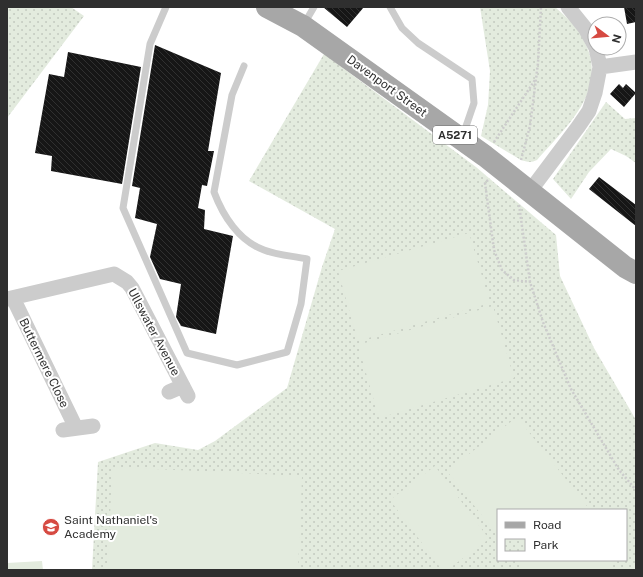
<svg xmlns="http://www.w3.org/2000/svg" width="643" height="577" viewBox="0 0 643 577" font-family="'Public Sans',sans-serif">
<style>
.park{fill:url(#park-dots);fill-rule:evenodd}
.pitch{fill:#e3ebde}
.building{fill:url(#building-back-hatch)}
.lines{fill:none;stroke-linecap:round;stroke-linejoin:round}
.path{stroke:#ccc;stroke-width:2.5;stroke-dasharray:2 2;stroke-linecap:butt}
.service{stroke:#ccc;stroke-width:7}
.minor{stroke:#ccc;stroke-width:15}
.primary{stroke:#a7a7a7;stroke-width:22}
.labels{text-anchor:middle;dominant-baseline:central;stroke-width:4;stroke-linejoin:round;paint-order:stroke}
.shield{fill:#fff;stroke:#6d6d6d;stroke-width:1}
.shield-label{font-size:11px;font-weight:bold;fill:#2f2f2f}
.street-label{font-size:12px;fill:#2f2f2f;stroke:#fff}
.poi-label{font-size:12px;fill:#2f2f2f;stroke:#fff;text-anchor:start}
</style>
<defs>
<pattern id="park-dots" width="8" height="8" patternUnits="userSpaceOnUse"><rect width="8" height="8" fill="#e3ebde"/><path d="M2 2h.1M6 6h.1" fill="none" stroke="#c3cabf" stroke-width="1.8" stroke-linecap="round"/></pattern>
<pattern id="building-back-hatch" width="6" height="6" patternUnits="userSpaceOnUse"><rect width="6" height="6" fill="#161616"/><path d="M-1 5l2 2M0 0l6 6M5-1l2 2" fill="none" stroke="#303030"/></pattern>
</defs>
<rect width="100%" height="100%" fill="#fff"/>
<path class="park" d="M7,7h64l13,9 -77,102z
M480,7h75c8,7 17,15 24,23 3,5 5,12 8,17 19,46 -22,81 -50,113 -6,3 -10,2 -16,0l-40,-24 7,-31 2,-34z
M324,54l152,113 80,68 4,41 34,72 42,72v150h-544l6,-108 57,-19 43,7 17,-9 72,-53 35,-121 13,-38 -86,-48zM498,510h128v50h-128z
M606,102l19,17 11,-1v45l-10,-7 -15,-7 -22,23 -18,27 -18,-20z"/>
<path class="pitch" d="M469,233l21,70 -132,38 -20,-70z
M493,306l21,72 -135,40 -21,-73z
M517,417l73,93h-92v26l-51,-65z
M435,466l54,73 -42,31h-5l-52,-70z
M112,467l190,9 -4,94h-190z
M517,560h99l-13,10h-79z
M42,561l1,9h-36v-7z"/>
<path class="building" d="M323,7h41l-17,20z
M624,7h12v15l-9,2z
M155,45l66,28 -13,78h6l-7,35 -5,-1 -4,23 7,2 -1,19 29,7 -17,98 -35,-8 -5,-9 5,-33 -21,-5 -10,-22 7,-33 -22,-6 5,-30 -8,-2z
M68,52l73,15 -19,117 -71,-13 1,-15 -17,-3 14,-79 15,3z
M619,84l4,4 3,-4 10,9 -12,14 -14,-13z
M599,177l37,28v21l-47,-37z"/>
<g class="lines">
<path class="path" d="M494,142l41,-62
M521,160l9,-34 8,-63 3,-56
M488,180l-3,3 9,67 8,20 12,10 16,2
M519,205l11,77 13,40 28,67 48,81 17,20"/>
<path class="service" d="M166,7l-16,37 -27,164 64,145 50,12 50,-13 14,-48 6,-45c-14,-3 -30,-4 -43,-9 -25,-9 -41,-34 -50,-58l18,-97 12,-29
M390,7l12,21 16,15 54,36 2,24 -12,35
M304,24l10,-17"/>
<path class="minor" d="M568,7l17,21 10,18
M600,67l36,-5
M530,191l48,-64 11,-16 6,-18 5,-26 -4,-19
M13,298l63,130
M7,299l107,-25 13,8 5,6 56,108
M169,392l14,-6
M63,430l30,-4"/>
<path class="primary" d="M267,7l36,19 182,130 140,111 11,6"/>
</g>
<defs>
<symbol id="school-disc" viewBox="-11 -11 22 22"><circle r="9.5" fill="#d64a42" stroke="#fff"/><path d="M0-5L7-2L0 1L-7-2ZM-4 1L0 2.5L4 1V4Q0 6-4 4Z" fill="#fff"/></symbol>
</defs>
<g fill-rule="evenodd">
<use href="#school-disc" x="41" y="517" width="20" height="20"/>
</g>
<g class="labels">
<rect class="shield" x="433" y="126" width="44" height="18" rx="3"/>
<g class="shield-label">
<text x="455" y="135">A5271</text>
</g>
<g class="street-label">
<text transform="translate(387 86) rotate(36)">Davenport Street</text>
<text transform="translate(154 332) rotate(62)">Ullswater Avenue</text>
<text transform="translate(44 363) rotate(64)">Buttermere Close</text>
</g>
<g class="poi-label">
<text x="64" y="520">Saint Nathaniel's<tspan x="64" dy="14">Academy</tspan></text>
</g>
</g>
<rect width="643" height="577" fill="none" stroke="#2f2f2f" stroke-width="16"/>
<rect x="497" y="509" width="130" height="52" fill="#ffffff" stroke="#acacac"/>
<rect x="505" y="522" width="20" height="6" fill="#a7a7a7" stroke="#acacac"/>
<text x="533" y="529" font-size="12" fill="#2f2f2f">Road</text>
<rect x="505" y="539" width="20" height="12" fill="url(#park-dots)" stroke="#acacac"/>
<text x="533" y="549" font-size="12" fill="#2f2f2f">Park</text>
<g transform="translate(607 36) rotate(106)"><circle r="19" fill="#ffffff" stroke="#acacac"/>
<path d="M0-3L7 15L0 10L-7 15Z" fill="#d64a42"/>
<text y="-6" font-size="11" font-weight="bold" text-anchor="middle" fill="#2f2f2f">N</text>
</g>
</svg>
